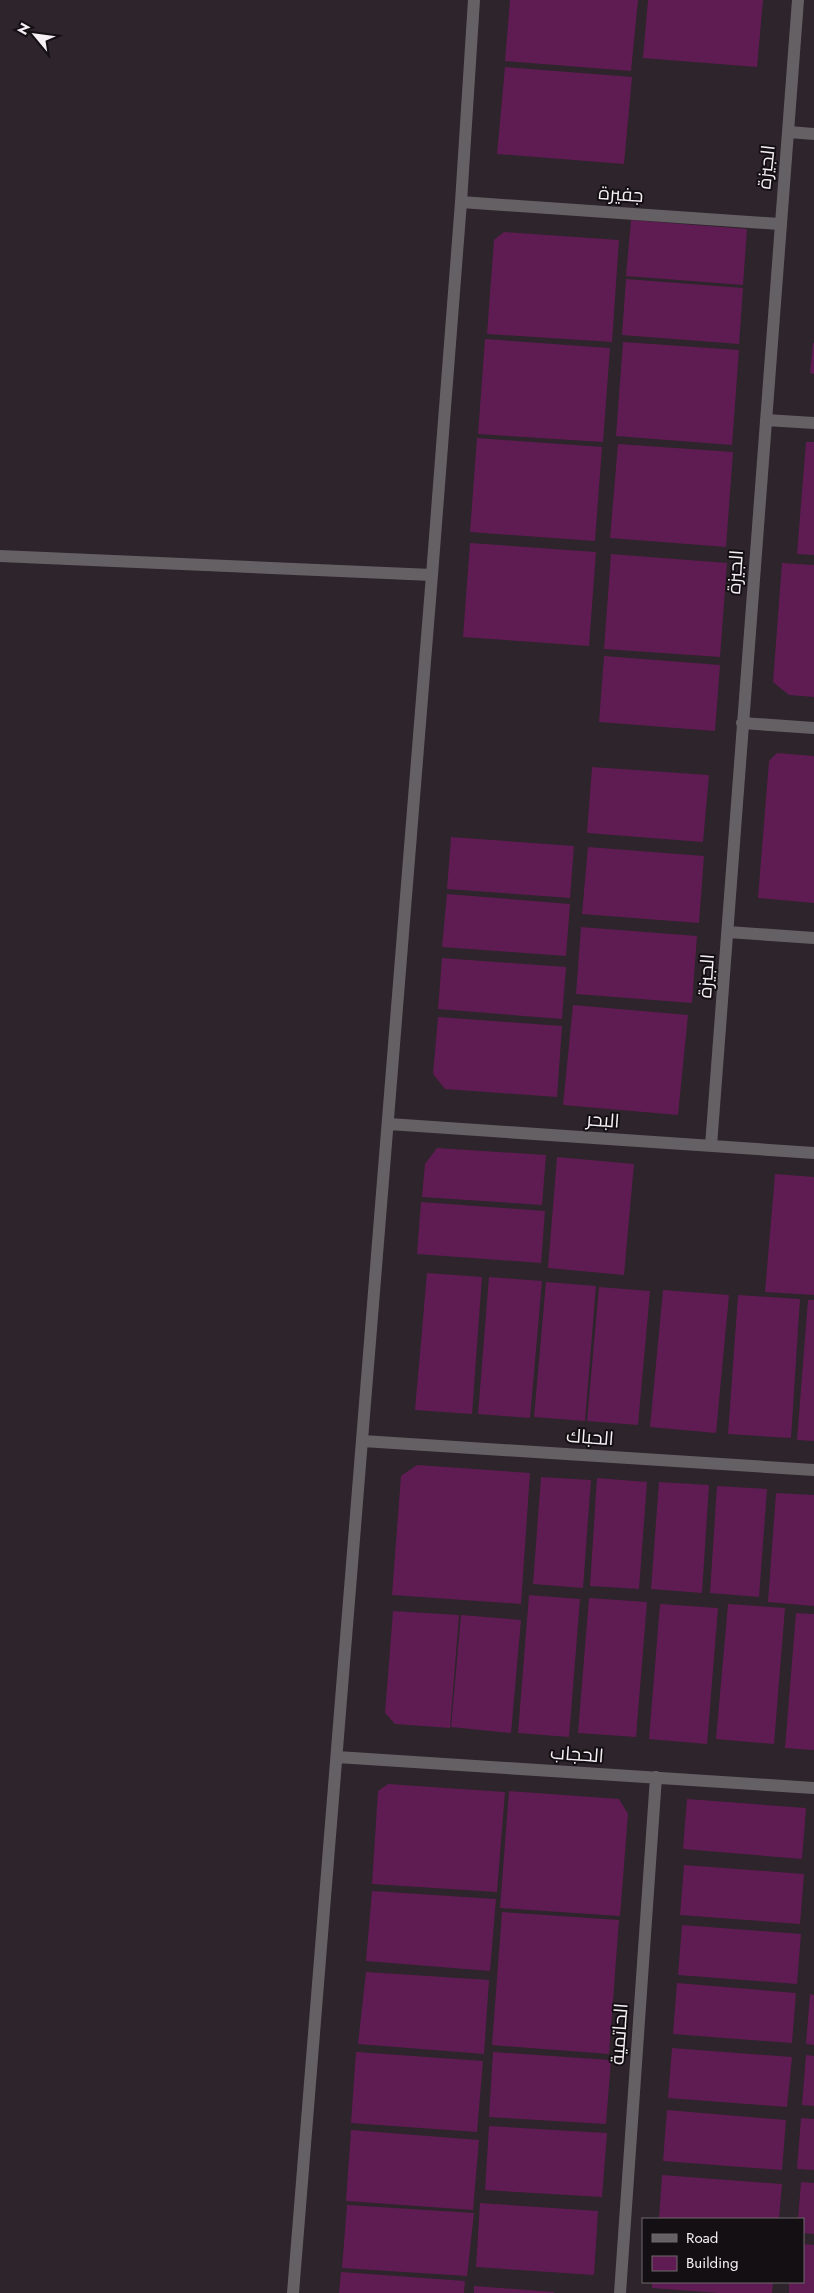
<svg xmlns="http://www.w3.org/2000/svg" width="814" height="2293" viewBox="0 0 814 2293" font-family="Jost,Cairo,sans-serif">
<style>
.building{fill:#5e1c52}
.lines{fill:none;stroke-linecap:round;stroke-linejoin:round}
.minor{stroke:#656064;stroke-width:12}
.labels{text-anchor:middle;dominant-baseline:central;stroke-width:4;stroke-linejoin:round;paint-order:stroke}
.street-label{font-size:19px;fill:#f6eff4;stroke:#130f12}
</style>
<rect width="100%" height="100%" fill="#2e242b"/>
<path class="building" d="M510,0h128l-7,71 -126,-10z
M648,0h115l-6,67 -114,-9z
M505,67l127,10 -8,87 -127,-10z
M631,220l116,9 -4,56 -117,-9z
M504,232l115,8 -7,102 -125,-8 7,-94z
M626,279l117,9 -4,56 -117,-9z
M485,339l125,9 -7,94 -125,-8z
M623,342l116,8 -7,95 -116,-9z
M813,343h1v31l-4,-1z
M477,438l125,9 -7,94 -125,-9z
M806,442h8v113l-17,-1z
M618,444l115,8 -7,95 -116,-9z
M470,543l126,9 -7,94 -126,-9z
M611,554l116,9 -7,94 -116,-8z
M782,563l32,2v132l-25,-2 -16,-13z
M604,656l116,9 -5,66 -116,-9z
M777,753l37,3v147l-56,-5 11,-137z
M592,767l117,8 -6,67 -116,-9z
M451,837l123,9 -4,52 -123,-9z
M588,847l116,9 -5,67 -117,-9z
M447,894l123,10 -4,52 -124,-9z
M581,927l116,9 -5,67 -116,-9z
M442,958l124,9 -4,52 -124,-10z
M573,1005l115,10 -10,100 -115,-10z
M438,1017l124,9 -5,71 -112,-8 -12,-15z
M437,1148l109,7 -4,50 -120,-8 3,-33z
M557,1157l77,7 -10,111 -76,-7z
M775,1174l39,3v118l-49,-3z
M421,1202l124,9 -4,52 -124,-9z
M427,1273l55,4 -10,137 -57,-4z
M489,1277l53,4 -12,137 -52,-4z
M546,1282l50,4 -11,135 -51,-4z
M599,1287l51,4 -12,134 -51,-4z
M663,1290l66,5 -13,138 -66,-6z
M738,1295l62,4 -9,139 -63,-4z
M808,1300h6v141l-17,-1z
M417,1465l113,8 -9,131 -129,-9 9,-119z
M541,1477l50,3 -8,108 -50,-4z
M597,1478l50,4 -8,107 -49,-3z
M659,1482l50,3 -7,108 -51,-4z
M717,1486l50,3 -8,108 -49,-4z
M776,1493l38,2v111l-46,-4z
M529,1595l51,4 -11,138 -51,-4z
M589,1598l58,4 -11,135 -58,-4z
M660,1604l58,4 -11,136 -58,-5z
M728,1604l57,4 -11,136 -58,-5z
M393,1611l66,4 -9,113 -55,-4 -10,-11z
M796,1613l18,1v136l-29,-2z
M461,1615l60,5 -10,113 -60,-6z
M388,1784l117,8 -8,100 -125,-8 6,-93z
M509,1791l110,8 9,15 -8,102 -120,-8z
M687,1799l119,9 -4,51 -119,-10z
M684,1865l120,9 -4,50 -120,-9z
M372,1891l124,8 -6,72 -124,-10z
M502,1912l117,8 -10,134 -117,-9z
M682,1925l119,9 -4,50 -119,-9z
M366,1972l123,8 -5,74 -126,-10z
M677,1983l119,10 -4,50 -119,-9z
M810,1994l4,1v50l-8,-1z
M672,2048l120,9 -5,50 -119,-9z
M356,2052l127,9 -6,71 -126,-9z
M493,2052l118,8 -5,64 -117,-7z
M806,2055l8,1v50l-12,-1z
M667,2110l119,10 -4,50 -119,-9z
M801,2118l13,1v51l-17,-1z
M489,2126l118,7 -5,64 -117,-7z
M351,2130l128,10 -6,70 -127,-9z
M662,2175l120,9 -3,35h-120z
M801,2182l13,1v51l-11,-1v-14h-5z
M480,2203l118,8 -4,64 -118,-8z
M347,2205l127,8 -7,63 -125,-8z
M803,2244l11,1v48h-25v-11h14z
M341,2272l124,9 -1,12h-125z
M652,2282h121l-1,11h-53l-67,-5z
M474,2286l80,6v1h-80z"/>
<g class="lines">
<path class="minor" d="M789,132l25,2
M461,202l318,22
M766,420l48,3
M0,556l432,19 -139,1718
M432,575l29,-373 13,-202
M742,723l72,5
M728,932l86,6
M389,1124l425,29
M711,1146l87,-1146
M363,1441l451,29
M337,1757l477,31
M620,2293l36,-516"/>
</g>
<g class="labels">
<g class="street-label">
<text transform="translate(766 167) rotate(-84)">الجيزة</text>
<text transform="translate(621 194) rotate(4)">جفيرة</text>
<text transform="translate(735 572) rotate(-86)">الجيزة</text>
<text transform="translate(706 976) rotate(-86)">الجيزة</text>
<text transform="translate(603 1120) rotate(4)">البحر</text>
<text transform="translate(590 1437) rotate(4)">الحباك</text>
<text transform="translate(577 1754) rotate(4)">الحجاب</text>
<text transform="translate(619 2034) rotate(-86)">الحاتمية</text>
</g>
</g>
<rect x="642" y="2218" width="162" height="65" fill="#130f12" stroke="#6e696c"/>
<rect x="652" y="2234" width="25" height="8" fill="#656064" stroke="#6e696c"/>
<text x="686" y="2243" font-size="15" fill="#f6eff4">Road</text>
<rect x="652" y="2256" width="25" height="15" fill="#5e1c52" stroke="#6e696c"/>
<text x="686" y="2268" font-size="15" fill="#f6eff4">Building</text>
<g transform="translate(35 35) rotate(299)" stroke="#130f12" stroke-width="4" paint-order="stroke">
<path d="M0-4L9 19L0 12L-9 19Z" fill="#f6eff4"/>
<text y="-8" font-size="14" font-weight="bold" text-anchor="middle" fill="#f6eff4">N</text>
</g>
</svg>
